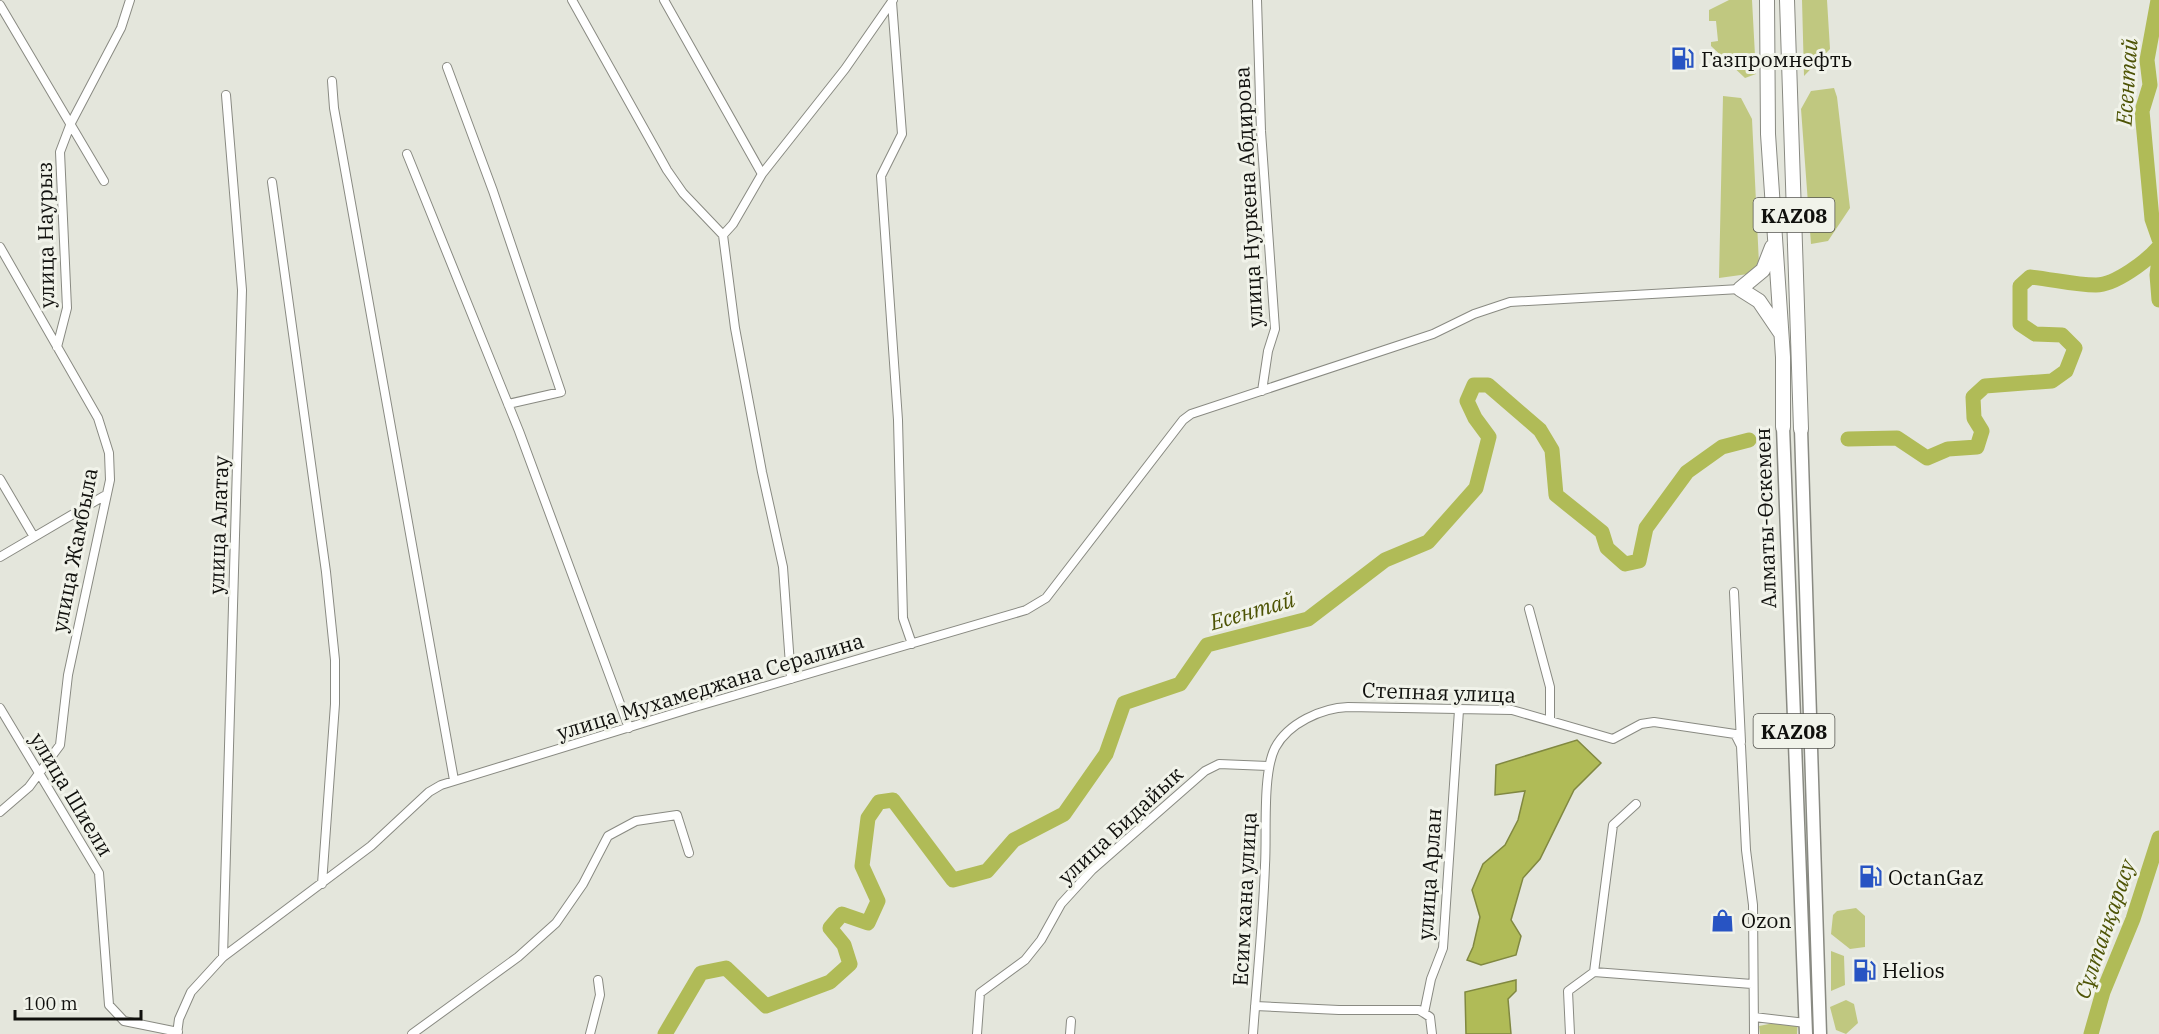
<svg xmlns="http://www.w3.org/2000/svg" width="2159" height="1034" viewBox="0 0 2159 1034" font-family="'IBM Plex Serif',serif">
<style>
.green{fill:#c0c880}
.water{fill:#b0bb57;stroke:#808841;stroke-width:1.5}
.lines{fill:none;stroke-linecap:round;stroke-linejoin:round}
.river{stroke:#b0bb57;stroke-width:15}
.minor-casing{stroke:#898a82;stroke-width:10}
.trunk-casing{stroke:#898a82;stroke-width:15}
.motorway-casing{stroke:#898a82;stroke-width:16}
.minor{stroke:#fff;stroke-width:8}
.trunk{stroke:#fff;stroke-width:12}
.motorway{stroke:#fff;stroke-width:14}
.labels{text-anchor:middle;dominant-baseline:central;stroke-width:6;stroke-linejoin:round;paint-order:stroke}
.shield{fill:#f1f3ea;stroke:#54544f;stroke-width:1.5}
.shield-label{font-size:20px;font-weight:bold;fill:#10100d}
.poi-label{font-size:21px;fill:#10100d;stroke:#f1f3ea;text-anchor:start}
.street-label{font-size:21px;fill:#10100d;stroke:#f1f3ea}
.water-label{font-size:22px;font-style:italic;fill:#4d5304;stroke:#f1f3ea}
</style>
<rect width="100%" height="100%" fill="#e4e6dc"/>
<path class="green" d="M1729,0h23l4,74 -11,4 -34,-32v-4l7,-1 -2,-20h-7v-11z
M1802,0h25l3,49 -26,27z
M1834,88l3,9 13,111 -22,33 -17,3 -10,-135 10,-18z
M1723,96l18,2 11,21 7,145 -11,10 -29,4z
M1856,908l9,8v31l-15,2 -19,-15 2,-19 4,-4z
M1831,951l13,5 1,29 -14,6z
M1846,1000l8,4 4,19 -12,11 -10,-4 -6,-23z
M1798,1018l-1,16h-37l-1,-8z"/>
<path class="water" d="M1577,740l24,23 -27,27 -34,69 -17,19 -12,42 10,16 -5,19 -35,10 -14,-5 6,-13 7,-30 -8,-27 11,-26 22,-19 13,-25 7,-29 -30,4 1,-30z
M1516,980v11l-8,8 3,35h-45l-1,-42z"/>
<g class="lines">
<path class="river" d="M2158,0l-11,60 3,25 -8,26 10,108 7,20
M2159,259l-2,16 2,25
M1848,439l49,-1 30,20 21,-9 29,-2 5,-16 -8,-13 -1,-21 12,-11 67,-5 14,-10 9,-23 -13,-13 -27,-1 -15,-10v-38l10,-9c22,2 44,8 66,8 19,0 51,-24 63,-38
M665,1034l36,-61 25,-5 40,38 64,-24 20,-18 -6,-19 -14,-17 12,-14 26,9 10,-22 -16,-35 6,-48 11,-16 14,-2 60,80 34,-9 27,-31 50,-26 42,-60 18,-51 56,-19 27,-39 101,-26 77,-59 43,-18 48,-54 13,-51 -14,-19 -8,-17 7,-16h14l52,45 12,20 4,45 46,37 5,16 18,16 14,-3 7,-33 41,-56 35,-25 27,-7
M2091,1034l12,-42 30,-73 26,-81"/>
<defs>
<path id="minor" d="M572,0l95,170 16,23 40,42
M664,0l98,174
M1257,0l4,131 14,198 -7,22 -6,40
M892,2l10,132 -21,42 17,244 5,198 9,26
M0,5l104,176
M447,67l46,124 68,201 -53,12
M332,81l2,27 120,672
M407,154l112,277 110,297
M272,182l54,390 9,88v44l-13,180
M0,247l98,171 11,35 1,27 -42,195 -8,70 -31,42 -29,25
M57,347l10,-39 -7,-156 11,-29 50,-95 9,-28
M0,479l34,58
M0,557l104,-61
M1734,592l7,150
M1529,609l21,78v32
M791,679l-8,-112 -21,-95 -27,-144 -12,-93 10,-11 29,-50 83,-105 48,-69
M0,708l99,165 10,132 15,16 54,11
M223,957l19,-667 -16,-195
M1594,972l158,12
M1255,1006l84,4h80l5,3
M1754,1017l52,6
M177,1034l2,-15 12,-27 32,-35 148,-111 58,-54 12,-7 254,-78 331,-97 20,-12 137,-178 8,-6 242,-80 41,-20 36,-12 230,-13
M412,1034l106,-77 38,-34 27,-39 25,-48 28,-15 41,-6 12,38
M590,1034l10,-39 -2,-15
M977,1034l3,-41 45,-33 16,-20 20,-36 31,-34 113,-99 14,-7 49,2
M1070,1034l1,-13
M1253,1034c4,-56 10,-112 12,-169 2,-30 -3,-91 10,-117 13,-25 47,-40 73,-41l164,3 101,29 28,-15 13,-2 81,12 6,12 5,104 7,55 1,129
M1432,1034l-2,-17 -6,-4 7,-34 12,-31 16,-238
M1570,1034l-2,-43 26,-19 19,-147 23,-21"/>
<path id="trunk" d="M1783,427l23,607
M1801,429l19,605"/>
<path id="motorway" d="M1767,0l1,134 15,223v70
M1787,0l14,429
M1740,289l23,-19 9,-23
M1740,289l19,12 21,31"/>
</defs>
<use href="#minor" class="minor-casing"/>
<use href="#trunk" class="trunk-casing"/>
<use href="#motorway" class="motorway-casing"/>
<use href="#minor" class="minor"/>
<use href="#trunk" class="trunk"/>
<use href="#motorway" class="motorway"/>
</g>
<defs>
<symbol id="fuel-bare" viewBox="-9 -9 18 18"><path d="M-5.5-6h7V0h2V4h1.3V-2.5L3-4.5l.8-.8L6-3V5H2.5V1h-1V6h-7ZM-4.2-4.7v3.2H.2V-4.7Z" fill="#2854c3" stroke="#f1f3ea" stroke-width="2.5" paint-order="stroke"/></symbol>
<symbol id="shop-bare" viewBox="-9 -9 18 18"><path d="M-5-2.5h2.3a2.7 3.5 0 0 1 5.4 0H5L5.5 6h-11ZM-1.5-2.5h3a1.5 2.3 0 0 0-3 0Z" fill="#2854c3" stroke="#f1f3ea" stroke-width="2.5" paint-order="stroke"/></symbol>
</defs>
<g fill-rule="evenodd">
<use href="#fuel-bare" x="1666" y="42" width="33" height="33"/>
<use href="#fuel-bare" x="1854" y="860" width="33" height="33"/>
<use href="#shop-bare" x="1706" y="904" width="33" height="33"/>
<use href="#fuel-bare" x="1848" y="954" width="33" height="33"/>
</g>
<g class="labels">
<g class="shield">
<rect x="1753.5" y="198" width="81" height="34" rx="4.5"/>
<rect x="1753.5" y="714" width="81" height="34" rx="4.5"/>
</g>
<g class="shield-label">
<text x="1794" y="215">KAZ08</text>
<text x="1794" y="731">KAZ08</text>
</g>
<g class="poi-label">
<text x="1701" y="59">Газпромнефть</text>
<text x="1888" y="877">OctanGaz</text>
<text x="1741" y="920">Ozon</text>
<text x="1882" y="970">Helios</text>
</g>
<g class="street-label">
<text transform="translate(1248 197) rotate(-93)">улица Нуркена Абдирова</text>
<text transform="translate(45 235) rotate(-91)">улица Наурыз</text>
<text transform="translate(1765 518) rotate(-92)">Алматы-Өскемен</text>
<text transform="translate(218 525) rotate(-88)">улица Алатау</text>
<text transform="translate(74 550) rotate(-79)">улица Жамбыла</text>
<text transform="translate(710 686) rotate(-17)">улица Мухамеджана Сералина</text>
<text transform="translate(1439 692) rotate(2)">Степная улица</text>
<text transform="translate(72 794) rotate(59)">улица Шиели</text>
<text transform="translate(1120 825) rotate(-43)">улица Бидайык</text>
<text transform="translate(1429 874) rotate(-86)">улица Арлан</text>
<text transform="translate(1244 899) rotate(-87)">Есим хана улица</text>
</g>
<g class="water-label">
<text transform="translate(2126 82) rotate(-86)">Есентай</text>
<text transform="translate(1252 610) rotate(-16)">Есентай</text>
<text transform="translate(2104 929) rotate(-71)">Сұлтанқарасу</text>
</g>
</g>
<path d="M15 1010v9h126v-9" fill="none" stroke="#10100d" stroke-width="3"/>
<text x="24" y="1010" font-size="18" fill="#10100d" stroke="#f1f3ea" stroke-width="4.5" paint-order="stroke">100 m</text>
</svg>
